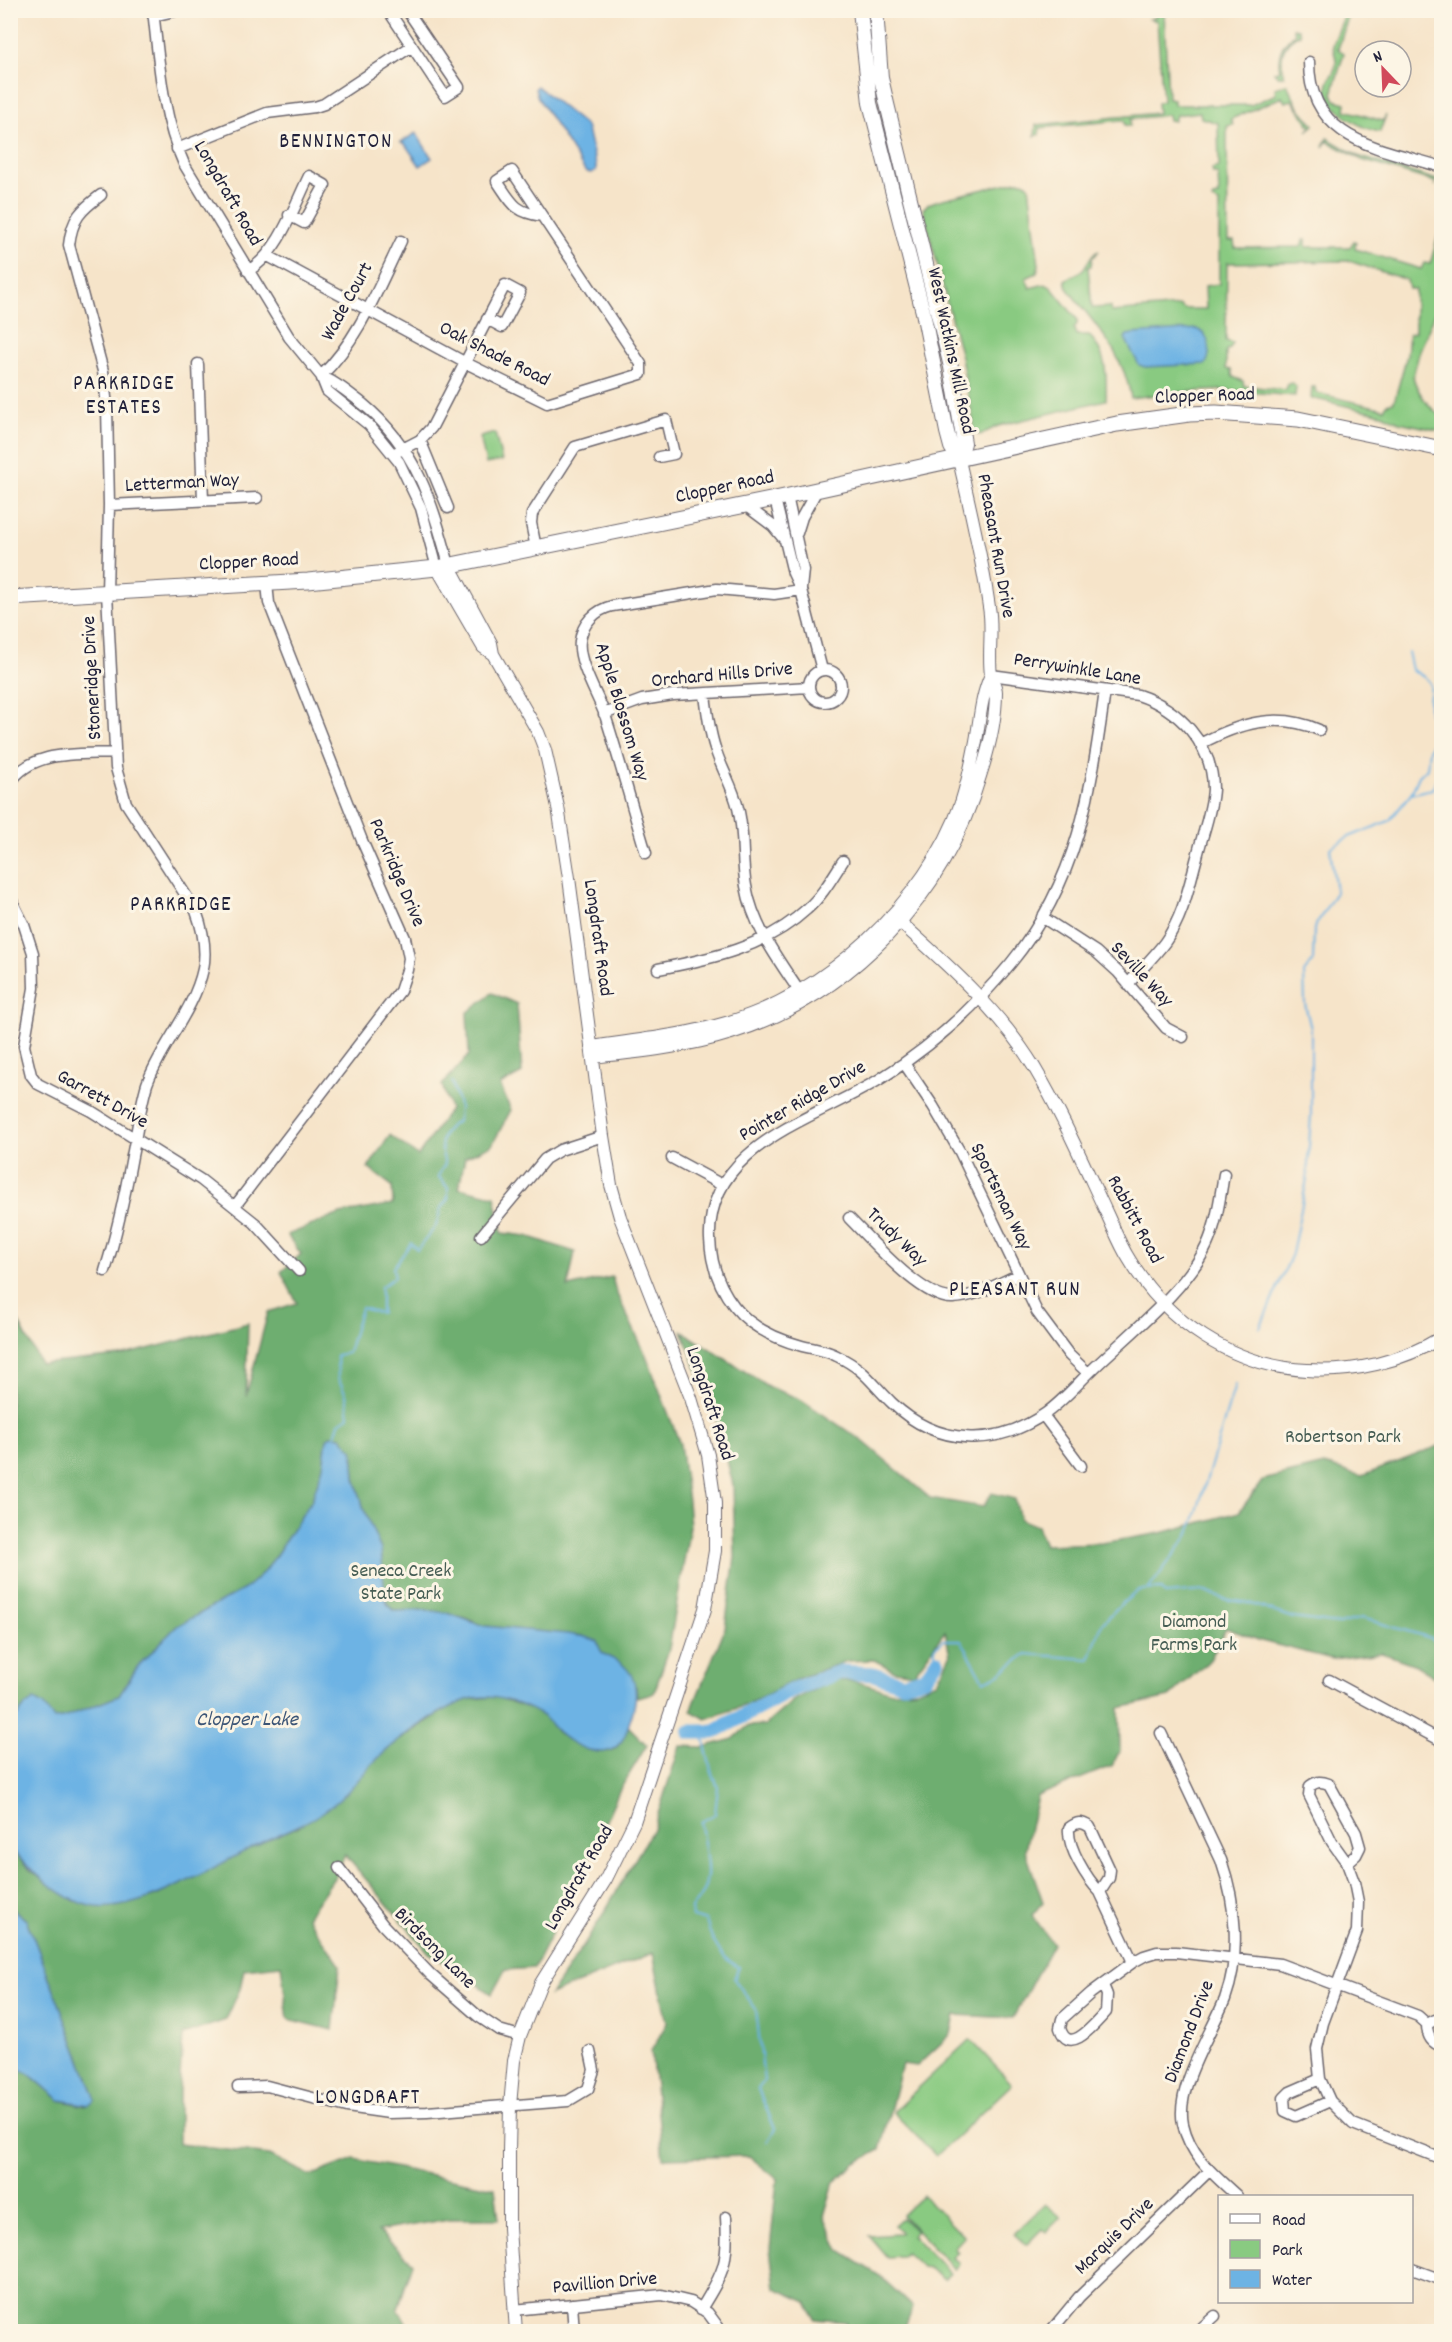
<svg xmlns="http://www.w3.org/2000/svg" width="1452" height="2342" viewBox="0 0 1452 2342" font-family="Dekko,sans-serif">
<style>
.green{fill:#89ca81;stroke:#56765e;stroke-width:1.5}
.forest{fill:#6eae6f;stroke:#486855;stroke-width:1.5}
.water{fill:#6db3e4;stroke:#486a90;stroke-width:1.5}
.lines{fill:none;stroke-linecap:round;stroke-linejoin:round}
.stream{stroke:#6db3e4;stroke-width:2}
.river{stroke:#6db3e4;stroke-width:15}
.minor-casing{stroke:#6c666d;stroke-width:13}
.tertiary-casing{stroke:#6c666d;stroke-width:14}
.secondary-casing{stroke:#6c666d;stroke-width:16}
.primary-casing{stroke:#6c666d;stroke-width:17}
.minor{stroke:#fff;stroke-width:10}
.tertiary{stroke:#fff;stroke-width:12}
.secondary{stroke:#fff;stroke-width:14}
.primary{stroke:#fff;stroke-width:15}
.labels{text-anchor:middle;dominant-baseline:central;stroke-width:6;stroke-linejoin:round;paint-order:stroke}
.street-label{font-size:20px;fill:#22223b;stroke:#fcf5e5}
.park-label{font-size:20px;fill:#465d54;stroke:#fcf5e5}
.neighbourhood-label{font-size:21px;letter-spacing:1.5px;fill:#22223b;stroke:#fcf5e5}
.water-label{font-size:21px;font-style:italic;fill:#3c5576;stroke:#fcf5e5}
</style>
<rect width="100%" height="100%" fill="#fcf5e5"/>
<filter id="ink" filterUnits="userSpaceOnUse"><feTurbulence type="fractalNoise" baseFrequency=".0167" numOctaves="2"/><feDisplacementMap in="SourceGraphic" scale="12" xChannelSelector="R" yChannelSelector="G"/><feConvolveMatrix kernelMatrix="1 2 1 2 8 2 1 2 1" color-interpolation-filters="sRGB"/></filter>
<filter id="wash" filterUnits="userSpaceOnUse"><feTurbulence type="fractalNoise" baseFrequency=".008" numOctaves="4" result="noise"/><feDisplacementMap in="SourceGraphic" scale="24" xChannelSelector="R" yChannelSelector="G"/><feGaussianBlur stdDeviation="1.35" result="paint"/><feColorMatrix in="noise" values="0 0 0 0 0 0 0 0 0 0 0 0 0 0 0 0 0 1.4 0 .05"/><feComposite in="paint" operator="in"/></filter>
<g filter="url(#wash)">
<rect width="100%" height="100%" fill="#f6e4c9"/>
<path class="green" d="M1156,11h8l4,88 6,1v5h77l25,-11 -1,-6 12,-4 10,21 17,20 -7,6 4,-4 -19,-27 -7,2 -3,-5 -51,22 2,6 -6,1 1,115h6l1,7 66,-1 2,-7h3v7h44l4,-6 2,1 -1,7 66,20 3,-6 6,1 11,-38v72l-22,55 -6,23c3,14 16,33 28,39v16l-42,-9 -17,-8 -71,-16 1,-11h3l1,6 68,16 3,-5 7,-2 13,-47 2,-21 6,-2v-43h-6l-2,-9 -58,-19 -122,2 -1,78 7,2 -3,6 -4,1v19l5,1 2,7 10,4 1,5 42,4 2,-6 4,-1 4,4 -1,9 -71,-6 -44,2 -49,6c-7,-46 -37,-74 -64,-110l-2,-8 17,-9 11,-17 6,-3 -7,7 -1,8 -3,1 4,41 18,-1 1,5 69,-6 4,3h22l-1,-23 14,-2v-81l-7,-3 1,-3 6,-1 -1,-22h-5l-1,-5 7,-2 -1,-44 -17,-5 -1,-6 -24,3 -2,6 -5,-1 -1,-5 -37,4 -1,7 -5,-1 -1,-5 -84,8 -1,7 -4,1 1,-11 122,-12 -1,-10 6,-2 -6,-80 -7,-2 6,-2z
M1346,11h4l-12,38 6,4 -12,41 3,6 11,3 -1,7 38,11 3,-6 -6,17c-18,-3 -51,-21 -53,-42 -1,-10 8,-17 9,-26 1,-7 -3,-12 -3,-18 0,-4 11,-29 13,-35z
M1293,28l5,1 2,5c-18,8 -21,24 -16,42h-6l-4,-4 6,-1c-3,-16 1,-28 15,-37z
M1327,138l31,18 79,24 -2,6v-4l-73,-22 -35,-19 -4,6z
M1017,181h7l5,5 10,79 -2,8 -11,5 4,10 15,-4 6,3 26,32v5l-3,5 2,6h13c18,19 18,39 17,65l-108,26 -18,9 -10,-6 4,-4 -13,-68 -38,-148 5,-5 11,-4z
M495,433l7,28 -16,3 -6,-27z
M970,2039l42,45 -76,72 -43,-44z
M923,2195l41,42 -10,11 4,4 -6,6 7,6 -5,5 -52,-54z
M1045,2204l16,13 -15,15 -4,-3 -16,16 -12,-11z
M902,2218l14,13 -4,4 38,38 -6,7 -15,-12 -7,-1 -17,-15 -4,4 -14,1 -18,-21 31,-2 1,-2 -7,-7z"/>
<path class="forest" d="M492,993l25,11 5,69 -22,12 11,25 -19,35 -27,12 -6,31 36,8 7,37 25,3 48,16 -7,35 44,-10 4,15 30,63 34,89 8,57 2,25 -21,123 -15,44 -17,4 -1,-10 -21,-27 -7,-2 -25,-22 -99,-10 -21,-9 -38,-7 -30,1 -7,-6 -3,-7 -4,-48 -17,-40 -9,-32 -2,-28 -12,-13 -10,-1 -4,3 -4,28 -11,33 -45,69 -22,20 -68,37 -39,40 -19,30 -56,22 -9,1 -11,-14 -18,1 -8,10h-6l-1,-410 31,58 79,-8 128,-33 -2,73 22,-84 29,-9 -16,-31 20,-18 -14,-19 53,-21 53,-10 -1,-18 -24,-18 22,-33 28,21 32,-47 -8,-24 27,-30 -2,-42z
M682,1331l87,56 31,12 64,43 66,56 53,9 9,-14 23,6 5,20 17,7 8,19 56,-2 60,-10 78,-21 24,-32 61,-15 38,11 79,-31v236l-25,-16 -34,-12 -50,6 -71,-18 -35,-13 -16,32 -41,37 -50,11 1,42 -8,16 -75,30 -12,54 18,52 -11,13 21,29 -40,74 -58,-3 -4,19 -34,32 -15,-2 -22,86 -24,13 -22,19 -10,34 16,35 40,25 33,31 -10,24h-59l2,-9 -31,-3 -8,-17 -32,-14 -5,-39 7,-70 -28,-23 -86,2 -12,-107 16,-28 -14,-70 -103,42 43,-64 60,-102 27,-83 23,1 30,-8 15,-13 17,-1 30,-26 39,-19 20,1 38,11 25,-2 20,-8 13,-27 -5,-24 -31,43 -19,-3 -21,-11 -27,1 -48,17 -53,27 -40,14 -15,-8 34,-83 10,-71 -2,-72 -14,-58z
M495,1697c16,5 34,9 48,19 6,4 10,12 15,17 6,5 14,8 21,11 26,13 40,11 49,-18l19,19 -28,46 -34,77 -51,100 -29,2 -13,24 -63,-41 -84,-98 -9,20 -29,42 33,48 -7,65 -45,-11 -7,-54 -37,4 -4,20 -14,31 -43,15 -4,57v52l91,11 40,21 44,-17 141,29 4,31h-50l-71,12 35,32 -15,45 13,23h-400l-1,-266 19,9 31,26 25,6 9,-5v-7l-60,-155 -8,-19 -15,-13v-59l19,22 45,31 32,6 49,-11 110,-56 33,-14 95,-82 55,-37 20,-8z"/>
<path class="water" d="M537,86l49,40 10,39v6l-6,2 -5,-2 -47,-73 -3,-9z
M416,133l16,25 -12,8 -15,-22 -4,-2z
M1197,329c13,5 15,23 9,35l-61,3 -6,-2 -14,-27 2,-3 6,-1z
M331,1436l10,1 12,13 2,28 9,32 17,40 4,48 3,7 7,6 30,-1 22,3 37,13 84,8 18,3 11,4c5,19 14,14 25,23 18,15 15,36 9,54 -4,10 -5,21 -14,28 -16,15 -47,-2 -60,-15 -6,-5 -9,-12 -16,-16 -22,-13 -52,-24 -77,-14 -33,14 -64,36 -90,61 -14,15 -27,33 -44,45 -21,16 -45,24 -68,35 -42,21 -126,75 -172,64 -29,-7 -60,-36 -79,-58v-132h6l8,-10 9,-6 9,5 11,14 9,-1 56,-22 19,-30 39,-40 68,-37 22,-20 45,-69 11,-33 4,-28z
M10,1907l16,13 8,19 60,155 1,7 -6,4 -29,-5 -31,-26 -18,-9z"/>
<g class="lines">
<path class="stream" d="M1408,652l4,18c28,15 16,14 17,39 1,8 5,15 8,23l-8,18 -2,18 -8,8 -8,18
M1260,1328l32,-74 15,-75 4,-65v-85l-6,-25 -1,-31 9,-12 1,-33 22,-36 -6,-44 19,-11 40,-16 22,-27 21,-5 6,-12 4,-3
M335,1436l4,-13 10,-7 -3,-21 -8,-17 -1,-23 11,-2 13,-45 20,5v-26l14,-10 -2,-9 18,-25 6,7 19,-24 5,-18 7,-8v-12l-10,-12 7,-12c-6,-20 -6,-33 13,-43l1,-16 -7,-23
M1148,1590l39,-53 8,-19 40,-133
M937,1661l-3,-13 9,-8h18l23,41 14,-6 28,-21 63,5 13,-35 17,-18 20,-16 23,-1 3,5 38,-3 20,8 26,4 44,15 46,6 23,-6 69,20 11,8
M702,1732l9,38 7,17 -3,27 -14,8c3,33 17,60 -10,86l1,9 14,4c5,17 15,39 33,46l-5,12 22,30 8,72 -6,8 17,40 -8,13"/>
<path class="river" d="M690,1732h23l81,-43 46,-17 33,2 30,10 22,-6 12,-17"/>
</g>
</g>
<g filter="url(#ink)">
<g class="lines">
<defs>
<path id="minor" d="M153,10c6,52 9,106 31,154l105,173 32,39 6,15 42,34 30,37 22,46 16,60
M388,10l57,86 14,-9 -52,-77
M153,16l26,-6
M1309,62c0,79 71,86 133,105
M177,149l90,-36 48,-6 9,-3 88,-58
M101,195c-20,15 -29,23 -32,50l34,126 4,35 2,99 -2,88 9,175 10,35 70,108c7,19 11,38 7,58 -9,42 -42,76 -56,115 -7,23 -10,48 -15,72 -7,39 -15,77 -27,115
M268,256l196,106 83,41 94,-29v-10l-129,-193 -15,10c15,22 17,31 45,35
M248,271c30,-17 46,-64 61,-95l16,9 -21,38 -15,-8
M198,364l5,136
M321,376c16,7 28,17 42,28 53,44 69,97 86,161
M321,376c38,-37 57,-88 80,-135
M420,440l28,68
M393,454l27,-14 12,-13 73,-142 15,8 -18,34 -15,-8
M787,496l16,74 -2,19
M775,499l18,74 8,17 21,80
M109,505l148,-7
M745,505l28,21 10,12
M797,533l5,-16 15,-27
M536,548l-5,-25 1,-9 43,-67 91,-27 8,34 -15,3
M809 686a16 16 0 1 1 32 0a16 16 0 1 1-32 0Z
M991,675l147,20c40,13 75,49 75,94 -1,22 -11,46 -16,68 -8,29 -14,60 -32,85 -11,15 -25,28 -37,42
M1105,691c-14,101 -27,190 -94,272 -37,45 -81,85 -131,116 -64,40 -174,66 -170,160 1,24 9,48 24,67 17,22 42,33 68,40 12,3 24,4 35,10 29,14 34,27 55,47 45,43 104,45 154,10 17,-12 32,-30 48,-45 35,-34 93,-79 113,-123 10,-22 13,-48 17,-71
M705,694c2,18 4,36 10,54 6,20 18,39 23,60 7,26 3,52 8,78 7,40 31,72 53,105
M604,714l38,-14 31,-5 136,-8
M1200,744c38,-20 77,-33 119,-14
M10,783c22,-34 69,-28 105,-30
M646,853c-14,-46 -26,-92 -41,-138 -7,-19 -28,-54 -25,-74 2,-17 15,-31 32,-35l105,-17 57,5 27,-4
M10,897l14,28 9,28 1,35 -10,58 7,29 7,9 53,27 110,69 54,43 44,48
M1042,917l54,35 22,20 48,56 17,9
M658,969c53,-10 108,-22 149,-60 15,-13 25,-31 36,-48
M904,1063l29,43 27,46 77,160 32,43 19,18
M672,1158l50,27
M235,1206l165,-215 7,-21 2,-12 -4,-20 -42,-95 -94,-240 -2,-19
M849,1218c22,22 74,82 104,80 23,-1 44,-14 65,-23
M481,1236l64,-77 15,-9 43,-14
M1043,1415l38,51
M1329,1680l113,61
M1161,1733l60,127c15,43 20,95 4,139 -14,35 -50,89 -42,125 7,32 31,51 54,72
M1347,1863l9,-8 4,-8 -4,-14 -27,-49c-8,-3 -12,-3 -19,2l-1,9 23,47 15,21 7,19 4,20 -1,29 -34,92 -6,26 3,30 10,22 23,23 89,35
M339,1868l44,57 48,50 47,41 21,14 21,6
M1100,1892l9,-14 1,-8 -20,-43c-9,-6 -13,-5 -21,1 -2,19 18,51 31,64l33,70
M1103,1985l4,10 -1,17c-10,10 -37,46 -46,16l2,-9 29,-26 42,-31 11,-6 13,-4h19l104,12 138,52 9,8c0,11 3,19 15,22
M1427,2024l8,-4h7
M1320,2079l-30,13 -6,6 1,13 11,5 34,-15
M238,2087l29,-1 80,21 42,6 38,-1 141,-11 20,-12 6,-19 -4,-19
M1412,2269l30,11
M572,2304l2,28
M701,2309c23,-37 28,-47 25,-92
M514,2310l148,-15 29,7 17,11 14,19
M1050,2332l29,-35 130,-126
M1197,2332l18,-16"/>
<path id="tertiary" d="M449,565l42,78 2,11 45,78 7,18 13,57 11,71 34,258 8,49 9,32 71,181 17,57 7,48v48l-10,58 -71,213 -28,57 -65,104 -21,53 -6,25 -4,45 -1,45v77l7,104
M437,568l46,79 10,7
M892,915c51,46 106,93 142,152 28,47 50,98 73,147 7,15 13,31 22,45 37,63 104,107 178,111 46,3 95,-8 135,-33
M591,1047c45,-7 91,-11 135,-24 99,-28 201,-121 235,-220 6,-19 11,-41 15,-62 4,-22 5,-45 15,-66
M593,1057c46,-5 94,-10 138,-24 120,-37 214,-137 249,-257 9,-27 16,-55 16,-84 0,-6 -4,-11 -5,-17 -3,-22 2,-46 -2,-68 -7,-50 -19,-99 -30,-147"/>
<path id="secondary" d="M860,10l10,93 53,209 24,120 4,15 8,13
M876,10l5,68 6,26 64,263 13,76 -5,17"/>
<path id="primary" d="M10,598l298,-17 129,-13 338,-69 342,-75 72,-10 27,-1 82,6 144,30"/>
</defs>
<use href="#minor" class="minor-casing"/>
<use href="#tertiary" class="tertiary-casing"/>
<use href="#secondary" class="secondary-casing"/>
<use href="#primary" class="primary-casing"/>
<use href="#minor" class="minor"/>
<use href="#tertiary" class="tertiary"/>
<use href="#secondary" class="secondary"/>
<use href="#primary" class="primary"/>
</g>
</g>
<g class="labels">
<g class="street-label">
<text transform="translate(227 194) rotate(60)">Longdraft Road</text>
<text transform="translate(348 302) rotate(-61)">Wade Court</text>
<text transform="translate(950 351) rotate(78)">West Watkins Mill Road</text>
<text transform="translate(494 355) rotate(27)">Oak Shade Road</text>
<text transform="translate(1205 397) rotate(-2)">Clopper Road</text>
<text transform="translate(182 484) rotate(-3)">Letterman Way</text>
<text transform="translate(725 488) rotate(-12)">Clopper Road</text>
<text transform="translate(995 546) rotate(80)">Pheasant Run Drive</text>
<text transform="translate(249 563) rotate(-3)">Clopper Road</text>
<text transform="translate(1077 670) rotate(9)">Perrywinkle Lane</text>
<text transform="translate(722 676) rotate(-5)">Orchard Hills Drive</text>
<text transform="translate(93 678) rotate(-93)">Stoneridge Drive</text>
<text transform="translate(621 712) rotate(73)">Apple Blossom Way</text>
<text transform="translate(396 873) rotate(67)">Parkridge Drive</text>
<text transform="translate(597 938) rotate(82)">Longdraft Road</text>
<text transform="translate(1141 975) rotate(47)">Seville Way</text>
<text transform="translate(102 1100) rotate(29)">Garrett Drive</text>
<text transform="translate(803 1102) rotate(-30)">Pointer Ridge Drive</text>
<text transform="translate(1000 1197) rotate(64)">Sportsman Way</text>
<text transform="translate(1134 1220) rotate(62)">Rabbitt Road</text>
<text transform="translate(896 1238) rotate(44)">Trudy Way</text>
<text transform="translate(709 1404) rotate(72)">Longdraft Road</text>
<text transform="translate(580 1878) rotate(-60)">Longdraft Road</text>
<text transform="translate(434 1949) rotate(45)">Birdsong Lane</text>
<text transform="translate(1190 2032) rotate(-69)">Diamond Drive</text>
<text transform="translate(1115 2237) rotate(-44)">Marquis Drive</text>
<text transform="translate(605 2284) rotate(-5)">Pavillion Drive</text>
</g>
<g class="park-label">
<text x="1343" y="1438">Robertson Park</text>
<text x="401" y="1572">Seneca Creek<tspan x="401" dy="23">State Park</tspan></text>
<text x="1194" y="1623">Diamond<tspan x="1194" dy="23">Farms Park</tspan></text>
</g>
<g class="neighbourhood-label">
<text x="336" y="143">BENNINGTON</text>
<text x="124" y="385">PARKRIDGE<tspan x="124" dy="24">ESTATES</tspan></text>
<text x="181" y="906">PARKRIDGE</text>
<text x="1015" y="1291">PLEASANT RUN</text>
<text x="368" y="2099">LONGDRAFT</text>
</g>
<g class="water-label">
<text x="247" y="1721">Clopper Lake</text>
</g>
</g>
<rect width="1452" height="2342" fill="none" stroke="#fcf5e5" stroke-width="36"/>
<rect x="1218" y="2195" width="195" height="108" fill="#fcf5e5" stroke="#a5a1a1" stroke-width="1.5"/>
<rect x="1230" y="2214" width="30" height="9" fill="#ffffff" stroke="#a5a1a1" stroke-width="1.5"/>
<text x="1272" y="2225" font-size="18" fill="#22223b">Road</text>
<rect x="1230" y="2240" width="30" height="18" fill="#89ca81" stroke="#a5a1a1" stroke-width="1.5"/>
<text x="1272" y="2255" font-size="18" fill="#22223b">Park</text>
<rect x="1230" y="2270" width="30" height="18" fill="#6db3e4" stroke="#a5a1a1" stroke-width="1.5"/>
<text x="1272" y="2285" font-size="18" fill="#22223b">Water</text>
<g transform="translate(1383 69) rotate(337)"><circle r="28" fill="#fcf5e5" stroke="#a5a1a1" stroke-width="1.5"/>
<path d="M0-4.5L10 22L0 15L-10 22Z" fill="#d1495b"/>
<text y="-9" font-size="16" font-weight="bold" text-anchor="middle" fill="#22223b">N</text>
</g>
</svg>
